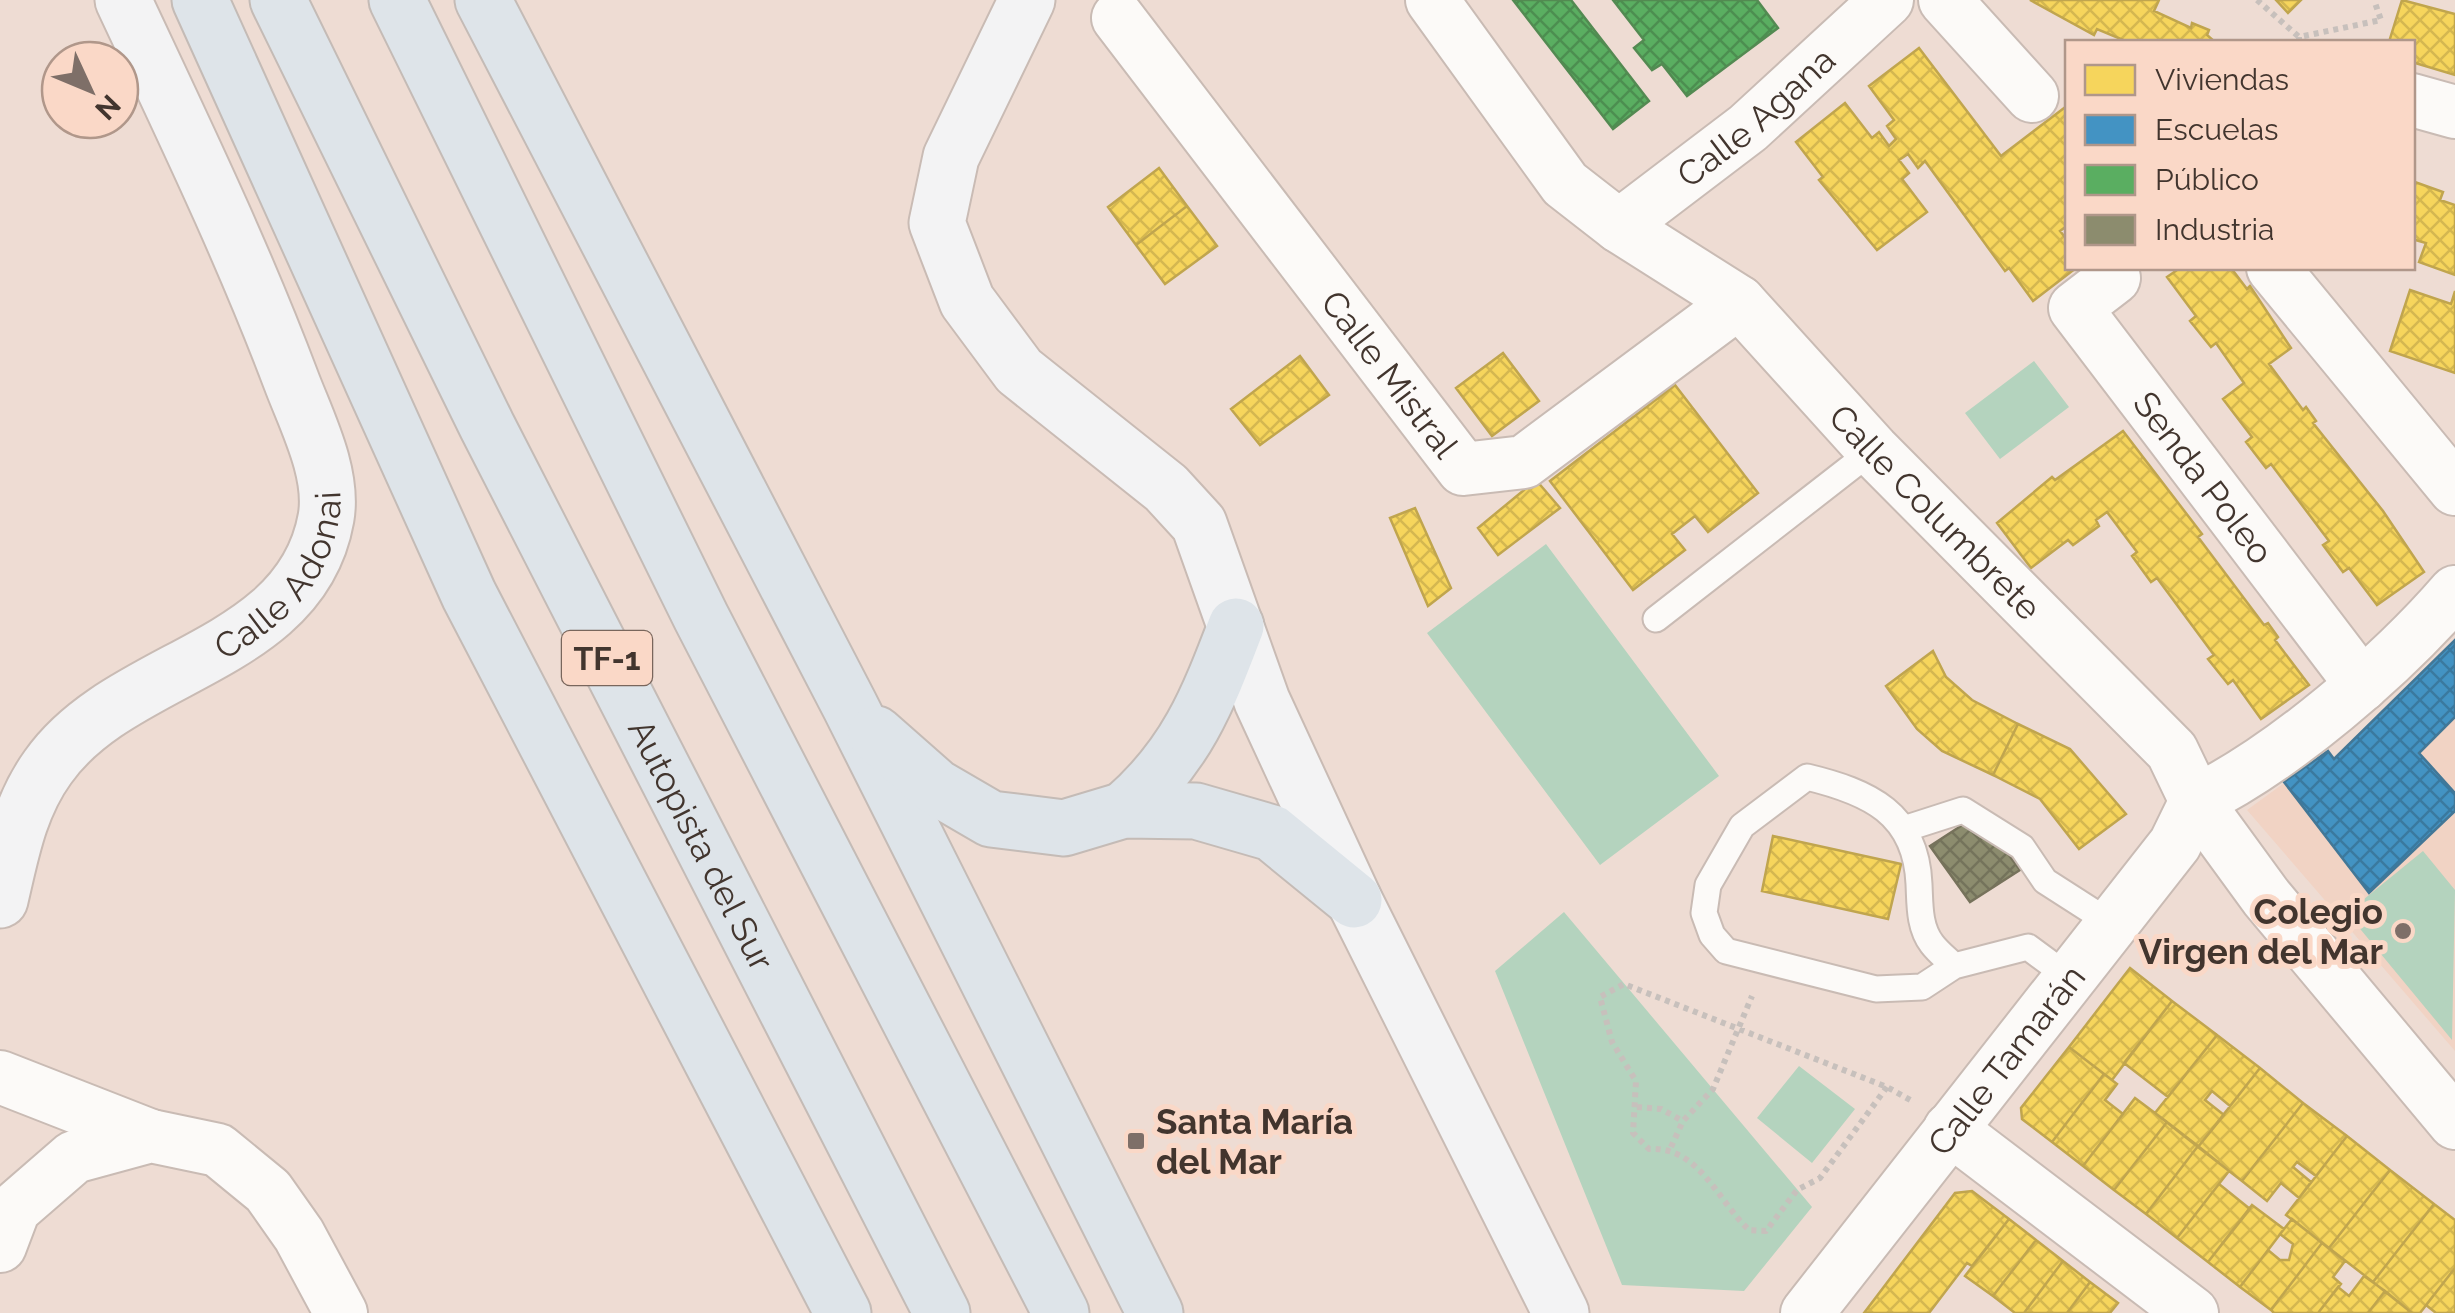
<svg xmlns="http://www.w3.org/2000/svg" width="2455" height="1313" viewBox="0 0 2455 1313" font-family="Raleway,sans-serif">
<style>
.built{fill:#f1d3c4}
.park{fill:#b4d3be}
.homes{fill:url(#homes-cross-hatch);stroke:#c0a54e;stroke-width:2.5}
.schools{fill:url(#schools-cross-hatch);stroke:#437796;stroke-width:2.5}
.public{fill:url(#public-cross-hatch);stroke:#538a52;stroke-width:2.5}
.industry{fill:url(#industry-cross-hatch);stroke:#76725b;stroke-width:2.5}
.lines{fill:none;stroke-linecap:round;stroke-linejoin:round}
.lane-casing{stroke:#c9bbb4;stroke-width:29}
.street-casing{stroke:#c9bbb4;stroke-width:56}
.secondary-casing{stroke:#c9bbb4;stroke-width:59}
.highway-casing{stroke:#c4bbb6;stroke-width:59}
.path{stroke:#c7c0bc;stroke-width:6;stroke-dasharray:5 5;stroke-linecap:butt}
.lane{stroke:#fcfaf8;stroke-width:25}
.street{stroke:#fcfaf8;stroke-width:52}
.secondary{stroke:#f3f3f4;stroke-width:55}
.highway{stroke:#dee4e9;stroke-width:55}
.poi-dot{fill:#7e6f68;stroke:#fad8c7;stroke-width:4}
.labels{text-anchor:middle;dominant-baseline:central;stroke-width:10;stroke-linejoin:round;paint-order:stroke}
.shield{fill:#fad8c7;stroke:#79665c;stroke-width:2.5}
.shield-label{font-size:32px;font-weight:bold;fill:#42352e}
.street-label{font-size:35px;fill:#42352e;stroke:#fad8c7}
.poi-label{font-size:35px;font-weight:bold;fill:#42352e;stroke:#fad8c7;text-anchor:end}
</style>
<defs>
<pattern id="homes-cross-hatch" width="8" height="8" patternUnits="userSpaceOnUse" patternTransform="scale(2.5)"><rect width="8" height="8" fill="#f6d55c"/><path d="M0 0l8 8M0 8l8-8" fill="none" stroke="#d4b750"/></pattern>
<pattern id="schools-cross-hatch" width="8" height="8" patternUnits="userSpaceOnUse" patternTransform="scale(2.5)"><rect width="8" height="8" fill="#4393c3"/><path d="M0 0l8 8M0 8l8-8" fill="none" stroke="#3a799f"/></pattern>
<pattern id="public-cross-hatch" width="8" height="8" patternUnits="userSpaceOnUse" patternTransform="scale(2.5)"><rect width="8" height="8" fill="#5aae61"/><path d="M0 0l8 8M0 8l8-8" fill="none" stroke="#4c8e50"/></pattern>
<pattern id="industry-cross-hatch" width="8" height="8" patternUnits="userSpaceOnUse" patternTransform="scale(2.5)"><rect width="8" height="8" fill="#8c8c6e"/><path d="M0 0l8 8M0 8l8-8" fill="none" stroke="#74735b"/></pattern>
</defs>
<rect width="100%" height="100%" fill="#eedcd3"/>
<path class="built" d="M2455,640v411l-208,-241 81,-59 6,7z"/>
<path class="park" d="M2034,361l35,46 -69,52 -35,-46z
M1546,544l173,232 -119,89 -173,-232z
M2423,851l32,39 -3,150 -105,-127z
M1564,912l248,295 -68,84 -122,-6 -127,-314z
M1799,1066l56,43 -43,54 -55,-45z"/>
<path class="homes" d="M2030,0h129l-5,11 37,17 1,-5 17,7 -2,5 8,7h-87l-31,-13 -3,6z
M2276,0h25l-13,13z
M2402,0l53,14v61l-43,-13v-20h-23z
M1919,48l82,108 67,-51v120l-8,6 8,10v27h8l-43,33 -24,-33 -4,3 -80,-110 -7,7 -10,-14 -9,6 10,13 -7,6 25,33 -50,38 -58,-70 4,-3 -27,-35 49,-39 27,35 7,-6 10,14 7,-7 -9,-13 7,-6 -25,-34z
M1159,168l28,38 -51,39 -28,-38z
M2412,181l31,11 -3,8 15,5v70l-36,-13 7,-19 -14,-4z
M1187,206l30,40 -52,38 -29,-39z
M2180,268h51l16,21 3,-3 41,62 -22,16 34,46 3,-3 10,14 -3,2 70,88 41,61 -47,33 -28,-37 -6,4 -20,-27 6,-4 -58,-77 -5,4 -20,-26 6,-5 -29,-38 21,-16 -28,-40 -5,4 -21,-26 6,-5 -29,-39z
M2410,290l41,14 4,-13v82l-65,-22z
M1503,353l36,48 -47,35 -36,-48z
M1300,356l29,39 -69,50 -29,-36z
M1675,385l83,108 -50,39 -13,-16 -23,18 13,16 -52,40 -83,-109z
M2123,431l79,103 -4,3 66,88 4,-2 10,14 -3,3 34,45 -48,34 -28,-39 -5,4 -20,-25 6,-4 -57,-77 -6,4 -19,-26 5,-4 -30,-40 -11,8 3,6 -26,19 -5,-5 -37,28 -34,-45 55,-46 3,3z
M1536,480l24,28 -62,47 -20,-27z
M1415,508l36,80 -23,18 -38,-88z
M1933,651l13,26 26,23 46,24 -25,51 -51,-24 -25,-22 -31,-43z
M2018,724l52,25 56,65 -47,35 -39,-50 -47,-24z
M1773,836l128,28 -13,55 -126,-28z
M2130,968l42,33 -60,79 -43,-33z
M2172,1001l45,34 -49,62 -44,-34z
M2217,1035l43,33 -30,38 -18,-15 -7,9 19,15 -26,32 -43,-34z
M2069,1047l35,27 -52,68 -30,-23 -1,-11z
M2260,1068l43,35 -61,78 -44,-34z
M2104,1074l13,10 -12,16 18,14 -40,52 -31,-24z
M2135,1098l32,24 -53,68 -31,-24z
M2303,1103l44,33 -31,40 -19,-14 -4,5 18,15 -12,16 -18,-15 -14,18 -25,-20z
M2167,1122l31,24 -52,68 -32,-24z
M2347,1136l43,34 -61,78 -43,-33z
M2198,1146l31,25 -52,67 -31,-24z
M2390,1170l44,34 -61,78 -44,-34z
M2219,1184l31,25 -42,53 -31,-24z
M1972,1191l37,28 -37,47 -5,-3 -38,50h-65l91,-120z
M2434,1204l21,16v48l-35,45h-8l-39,-31z
M2252,1205l32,24 -44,58 -32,-25z
M2009,1219l27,21 -43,56 -28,-20z
M2292,1219l30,24 -51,67 -31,-23 28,-37 12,10h9l4,-16 -13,-10z
M2036,1240l27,21 -39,52h-9l-22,-17z
M2322,1243l23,18 -12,16 8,7 -23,29h-44l-3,-3z
M2063,1261l27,21 -23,31h-43z
M2455,1268v45h-19l-10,-8z
M2364,1276l21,15 -17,22h-50l20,-26 11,9z
M2090,1282l28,21 -8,10h-43z
M2385,1291l27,22h-44z"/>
<path class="schools" d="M2455,640v77l-36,36 36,40v18l-86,82 -85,-111 44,-31 6,8z"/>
<path class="public" d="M1513,0h58l78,101 -36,28z
M1613,0h144l21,28 -91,68 -25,-32 -10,6 -18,-22 10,-8z"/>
<path class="industry" d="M1964,824l41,26 15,20 -50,32 -40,-56z"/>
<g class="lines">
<defs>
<path id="lane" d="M1656,619l217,-169
M1907,828l56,-18 59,37 23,34 67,43
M1954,966c-7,-7 -16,-14 -22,-22 -13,-17 -12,-39 -13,-60 -3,-71 -50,-92 -112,-107l-65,49 -34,59 -4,28 8,22 14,16 150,38 46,-2 32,-21 74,-19 42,31"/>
<g id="street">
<path id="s1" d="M1432,0l133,184 54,42 120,76 134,148 299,301 24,50 70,96 189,226"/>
<path d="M1945,0l87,96"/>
<path id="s2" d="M1118,18l345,451 61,-7 215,-160"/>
<path d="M2412,100l43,12"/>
<path id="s3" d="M1619,226l129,-98 139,-128"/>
<path d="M2273,268l182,221"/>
<path id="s4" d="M2114,278l-39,30 287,377"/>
<path d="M2196,801c87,-42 196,-136 259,-209"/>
<path d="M0,1077l151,59"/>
<path d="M1950,1129l242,184"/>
<path d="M0,1246l14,-37 60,-52 77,-21 67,14 50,41 31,44 42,78"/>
<path id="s5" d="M1807,1313l368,-469 21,-43"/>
</g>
<g id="secondary">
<path d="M1027,0l-76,157 -14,66 30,78 52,70 147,117 33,36 63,177 92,199 207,413"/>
<path id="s6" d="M0,900c11,-47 19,-93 48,-133 73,-104 253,-108 278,-249 8,-45 -20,-98 -35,-138 -49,-130 -109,-254 -168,-380"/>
</g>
<g id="highway">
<path d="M200,0l269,595 374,718"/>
<path id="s7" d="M278,0l209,426 455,887"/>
<path d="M397,0l304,617 360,696"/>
<path d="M483,0l367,706 305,607"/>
<path d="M876,734l60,53 55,32 73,9 60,-18 72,1 76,22 82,67"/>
<path d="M1124,810c62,-54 83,-108 112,-184"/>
</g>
</defs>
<use href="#lane" class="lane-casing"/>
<use href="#street" class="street-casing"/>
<use href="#secondary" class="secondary-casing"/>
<use href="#highway" class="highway-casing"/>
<path class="path" d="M2257,0l42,37
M2299,42v-5l82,-17 -7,-20
M1887,1087l-67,91 -23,12 -31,41 -17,-1c-32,-30 -50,-84 -100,-81l-16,-16 3,-52 -24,-39 -12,-45 24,-13 263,103 25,14
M1637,1107l24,2 22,12
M1671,1147l12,-26 30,-32 39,-93"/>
<use href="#lane" class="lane"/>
<use href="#street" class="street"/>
<use href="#secondary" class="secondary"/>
<use href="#highway" class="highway"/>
</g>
<g class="poi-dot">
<circle cx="2403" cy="931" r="10"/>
<rect x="1126" y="1131" width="20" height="20" rx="5"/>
</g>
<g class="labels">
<rect class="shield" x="562" y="631" width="90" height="54" rx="8"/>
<g class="shield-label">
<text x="607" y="658">TF-1</text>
</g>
<g class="street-label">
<text stroke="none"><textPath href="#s3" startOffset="175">Calle Agana</textPath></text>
<text stroke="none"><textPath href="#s2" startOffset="448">Calle Mistral</textPath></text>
<text stroke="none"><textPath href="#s4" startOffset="262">Senda Poleo</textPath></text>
<text stroke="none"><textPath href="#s1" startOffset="725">Calle Columbrete</textPath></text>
<text stroke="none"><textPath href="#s6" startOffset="452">Calle Adonai</textPath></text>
<text stroke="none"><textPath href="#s7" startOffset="945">Autopista del Sur</textPath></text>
<text stroke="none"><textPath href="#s5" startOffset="322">Calle Tamarán</textPath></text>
</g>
<g class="poi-label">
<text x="2383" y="911">Colegio<tspan x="2383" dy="40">Virgen del Mar</tspan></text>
<text x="1156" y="1121" text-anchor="start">Santa María<tspan x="1156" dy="40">del Mar</tspan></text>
</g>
</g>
<rect x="2065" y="40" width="350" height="230" fill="#fad8c7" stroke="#b0978a" stroke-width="2.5"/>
<rect x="2085" y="65" width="50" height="30" fill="#f6d55c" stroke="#b0978a" stroke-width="2.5"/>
<text x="2155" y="90" font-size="30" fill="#42352e">Viviendas</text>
<rect x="2085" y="115" width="50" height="30" fill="#4393c3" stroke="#b0978a" stroke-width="2.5"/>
<text x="2155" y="140" font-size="30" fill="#42352e">Escuelas</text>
<rect x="2085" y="165" width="50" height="30" fill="#5aae61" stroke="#b0978a" stroke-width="2.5"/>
<text x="2155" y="190" font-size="30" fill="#42352e">Público</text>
<rect x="2085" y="215" width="50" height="30" fill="#8c8c6e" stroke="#b0978a" stroke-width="2.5"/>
<text x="2155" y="240" font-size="30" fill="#42352e">Industria</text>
<g transform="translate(90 90) rotate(134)"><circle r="48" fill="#fad8c7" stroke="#b0978a" stroke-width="2.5"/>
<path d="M0-8L18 38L0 25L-18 38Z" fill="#7e6f68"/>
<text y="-15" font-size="28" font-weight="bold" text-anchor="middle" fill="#42352e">N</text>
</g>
</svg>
